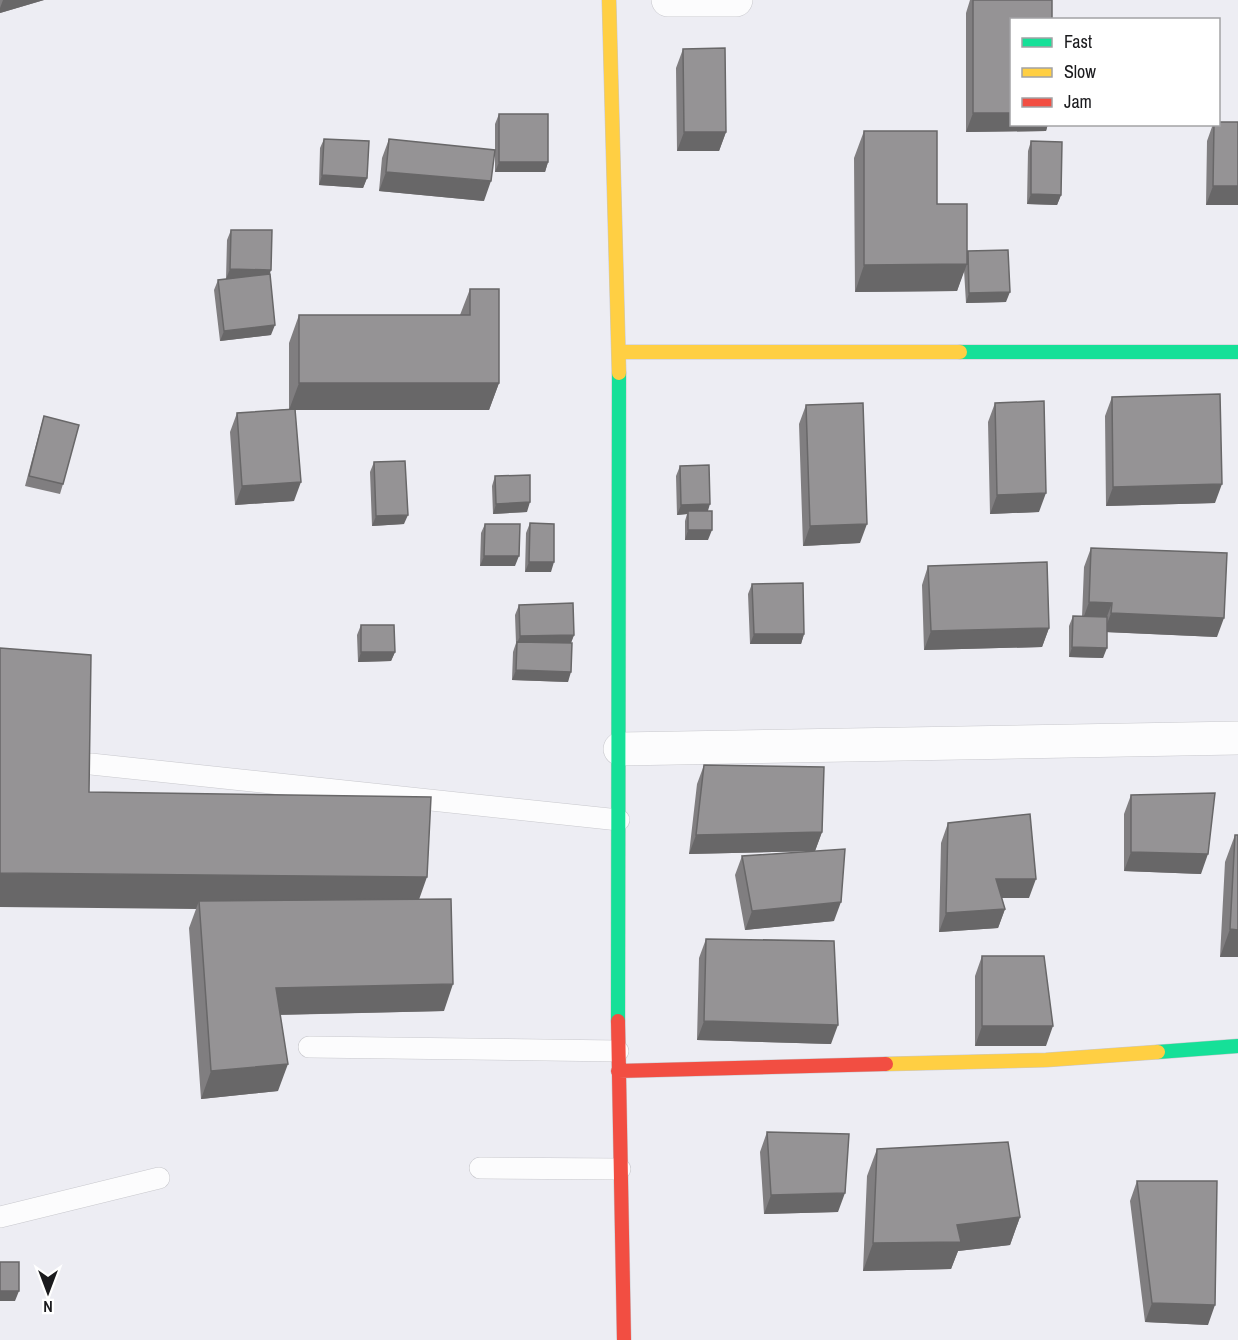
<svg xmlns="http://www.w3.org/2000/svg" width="1238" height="1340" viewBox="0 0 1238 1340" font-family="'Archivo Narrow',sans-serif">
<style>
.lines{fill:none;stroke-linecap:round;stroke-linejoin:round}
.lane-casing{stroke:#c8c8cd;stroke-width:22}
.street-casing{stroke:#c8c8cd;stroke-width:34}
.fast-casing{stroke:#c8c8cd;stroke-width:15}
.slow-casing{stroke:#c8c8cd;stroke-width:15}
.jam-casing{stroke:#c8c8cd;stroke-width:15}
.lane{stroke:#fcfcfd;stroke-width:21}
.street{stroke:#fcfcfd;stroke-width:33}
.fast{stroke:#16e098;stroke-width:14}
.slow{stroke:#ffcf43;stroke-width:14}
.jam{stroke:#f24e42;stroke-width:14}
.wall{fill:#807e80}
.shaded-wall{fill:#686768}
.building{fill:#959395;stroke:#686768;stroke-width:1.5}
</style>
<rect width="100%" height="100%" fill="#ededf3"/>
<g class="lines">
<defs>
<path id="lane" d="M91,764l528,56
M309,1047l309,4
M480,1168l140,1
M0,1217l159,-39"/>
<path id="street" d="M668,0h68
M620,749l618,-11"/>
<path id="fast" d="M960,352h278
M618,1021l1,-648
M1158,1052l80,-6"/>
<path id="slow" d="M609,0l10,373
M619,352h341
M886,1064l160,-4 112,-8"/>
<path id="jam" d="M618,1021l6,319
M618,1071l268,-7"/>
</defs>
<use href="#lane" class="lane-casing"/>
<use href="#street" class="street-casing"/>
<use href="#fast" class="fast-casing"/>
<use href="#slow" class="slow-casing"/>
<use href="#jam" class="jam-casing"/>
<use href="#lane" class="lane"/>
<use href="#street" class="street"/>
<use href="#fast" class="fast"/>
<use href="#slow" class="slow"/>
<use href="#jam" class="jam"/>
</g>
<path class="wall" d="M0,0h44l-44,13z
M970,0h82l-41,124h37l-2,7 -80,1v-119z
M683,49l43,83 -7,19h-42l-1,-83z
M499,114l49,48 -3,10h-50v-48z
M1213,124h5l20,81h-32l1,-64z
M864,131l73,73 30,50 1,-3 38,51 -40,1 -2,-33 -7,21 -102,1 -1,-134z
M324,139l43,39 -4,10 -44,-3 1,-37z
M389,139l95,62 -105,-10 3,-33z
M1031,141l30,54 -4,10 -30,-1 1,-53z
M231,230l39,44 1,61 -51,6 -6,-51 4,-10 8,-1 1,-39z
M470,289l29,94 -10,27h-194l-1,91 -59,4 -5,-73 7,-19 52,-4v-66l10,-28h161z
M1112,397l103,106 -109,3 -1,-90z
M995,403l44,109 -49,2 -2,-92z
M806,405l54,138 -57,3 -4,-122z
M44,416l19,68 -3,10 -35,-8 16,-60z
M374,462l30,62 -32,2 -2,-54z
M680,466l28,45v29h-23v-19l2,-7 -10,1 -1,-39z
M495,476l32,36 -34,2 -1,-28z
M530,523l21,49h-26l1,-39z
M485,524l30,42h-35l1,-33z
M1091,548l126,89 -110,-5 -4,26 -34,-1v-31l4,-10 9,1 2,-50z
M928,566l121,62 -7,19 -118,3 -2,-65z
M752,584l52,50 -3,10h-51l-2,-50z
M519,605l55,30 -3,8 -3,39 -56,-2 1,-28 3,-9 -1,-28z
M361,625l34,27 -4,9 -33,1 -1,-27z
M704,765l118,67 -7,19 -126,3 8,-70z
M89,792l330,107 25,112 -164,4 -2,76 -77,8 -12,-171 7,-19z
M1131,795l70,79 -77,-3v-57z
M948,823l81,75h-27l3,11 -7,19 -59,4 2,-89z
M1235,835l3,122h-18l5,-95z
M742,856l92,65 -89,9 -10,-55z
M706,939l125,105 -134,-4 2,-82z
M982,956l64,90h-71v-70z
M767,1132l71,80 -74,2 -4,-62z
M877,1149l143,68 -10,28 -52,6 -7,18 -88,2 4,-95z
M1137,1181l71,144 -63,-3 -15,-121z"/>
<path class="shaded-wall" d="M3,0h41l-44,13v-5z
M973,113h38v11h37l-2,7 -80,1z
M684,132h42l-7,19h-42z
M499,162h49l-3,10h-50z
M386,172l105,9 -7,20 -105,-10z
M322,175l45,3 -4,10 -44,-3z
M1213,186h25v19h-32z
M1031,194l30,1 -4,10 -30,-1z
M967,264l-10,27 -102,1 9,-27z
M230,269l41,1 -3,10 -42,-1z
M1010,292l-4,10 -40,1 3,-10z
M275,325l-4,10 -51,6 4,-10z
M299,383h200l-10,27h-200z
M301,482l-7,19 -59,4 7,-19z
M1222,484l-7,19 -109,3 7,-19z
M1046,493l-7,19 -49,2 7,-19z
M530,502l-3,10 -34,2 3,-10z
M710,504l-3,10 -19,-3 -1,3 -10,1 4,-10z
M408,515l-4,9 -32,2 4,-10z
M867,524l-7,19 -57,3 7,-20z
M688,530h24l-4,10h-23z
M484,556h35l-4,10h-35z
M529,562h25l-3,10h-26z
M1089,602l23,1 -7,19h-23z
M1111,613l113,5 -7,19 -113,-5z
M1049,628l-7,19 -118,3 7,-19z
M754,634h50l-3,10h-51z
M574,635l-4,10 -54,1 4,-10z
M1072,647l35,1 -4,10 -34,-1z
M361,652h34l-4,9 -33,1z
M516,670l55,2 -3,10 -56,-2z
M822,832l-7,19 -126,3 7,-19z
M1131,852l77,2 -7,20 -77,-3z
M0,873l427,4 -12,34 -216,-10 -3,8 -196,-2z
M996,879h40l-7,19h-40z
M841,902l-7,19 -89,9 7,-19z
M1005,909l-7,19 -59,4 7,-19z
M1230,929l8,1v27h-18z
M453,984l-9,27 -178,4 10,-27z
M704,1021l134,4 -7,19 -134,-4z
M982,1026h71l-7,20h-71z
M288,1064l-10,27 -77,8 10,-28z
M845,1193l-7,19 -74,2 7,-19z
M1020,1217l-10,28 -52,6 -7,18 -88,2 10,-28 84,-18z
M0,1291h19l-4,10h-15z
M1152,1303l63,2 -7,20 -63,-3z"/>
<path class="building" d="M973,0h79v20h-41v93h-38z
M725,48l1,84h-42l-1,-83z
M499,114h49v48h-49z
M1218,122h20v64h-25l1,-62h4z
M864,131h73v73h30v60l-103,1z
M324,139l45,2 -2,37 -45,-3z
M389,139l106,11 -4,31 -105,-9z
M1031,141l31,1 -1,53 -30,-1z
M231,230h41l-1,40 -41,-1z
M1008,250l2,42 -41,1 -1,-42z
M270,274l5,51 -51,6 -6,-51z
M470,289h29v94h-200v-68h171z
M1220,394l2,90 -109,3 -1,-90z
M1044,401l2,92 -49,2 -2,-92z
M863,403l4,121 -57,2 -4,-121z
M295,409l6,73 -59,4 -5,-73z
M44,416l35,9 -16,59 -34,-8z
M405,461l3,54 -32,1 -2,-54z
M709,465l1,39 -29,1 -1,-39z
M530,475v27l-34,2 -1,-28z
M688,511h24v19h-24z
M530,523l24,1v38h-25z
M485,524h35l-1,32h-35z
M1091,548l136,5 -3,65 -113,-5 1,-10 -23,-1z
M1047,562l2,66 -118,3 -3,-65z
M803,583l1,51h-50l-2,-50z
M573,603l1,32 -54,1 -1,-31z
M1073,616l34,1v31l-35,-1z
M361,625h33l1,27h-34z
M517,642l55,1 -1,29 -55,-2z
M0,648l91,7 -2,137 342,5 -4,80 -427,-4z
M704,765l120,2 -2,65 -126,3z
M1215,793l-7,61 -77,-2v-57z
M1030,814l6,65h-40l9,30 -59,4 2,-90z
M1235,835h3v95l-8,-1z
M845,849l-4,53 -89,9 -10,-55z
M451,899l2,85 -177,4 12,76 -77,7 -12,-170z
M706,939l128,2 4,84 -134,-4z
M982,956h62l9,70h-71z
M767,1132l82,2 -4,59 -74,2z
M1008,1142l12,75 -63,8 4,17 -88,1 4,-94z
M1137,1181h80l-2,124 -63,-2z
M0,1262h19v29h-19z"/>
<rect x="1010" y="18" width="210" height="108" fill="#ffffff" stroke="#a3a3a5" stroke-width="1.5"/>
<rect x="1022" y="38" width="30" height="9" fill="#16e098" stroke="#a3a3a5" stroke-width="1.5"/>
<text x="1064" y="48" font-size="18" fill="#1a1a1d">Fast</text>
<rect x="1022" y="68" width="30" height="9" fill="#ffcf43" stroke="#a3a3a5" stroke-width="1.5"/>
<text x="1064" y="78" font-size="18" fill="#1a1a1d">Slow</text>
<rect x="1022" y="98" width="30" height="9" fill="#f24e42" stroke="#a3a3a5" stroke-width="1.5"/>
<text x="1064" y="108" font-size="18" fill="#1a1a1d">Jam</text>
<g transform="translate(48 1292) rotate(180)" stroke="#ffffff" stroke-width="4.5" paint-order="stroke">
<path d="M0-4.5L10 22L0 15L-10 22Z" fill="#1a1a1d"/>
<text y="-9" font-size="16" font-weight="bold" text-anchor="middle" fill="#1a1a1d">N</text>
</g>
</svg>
